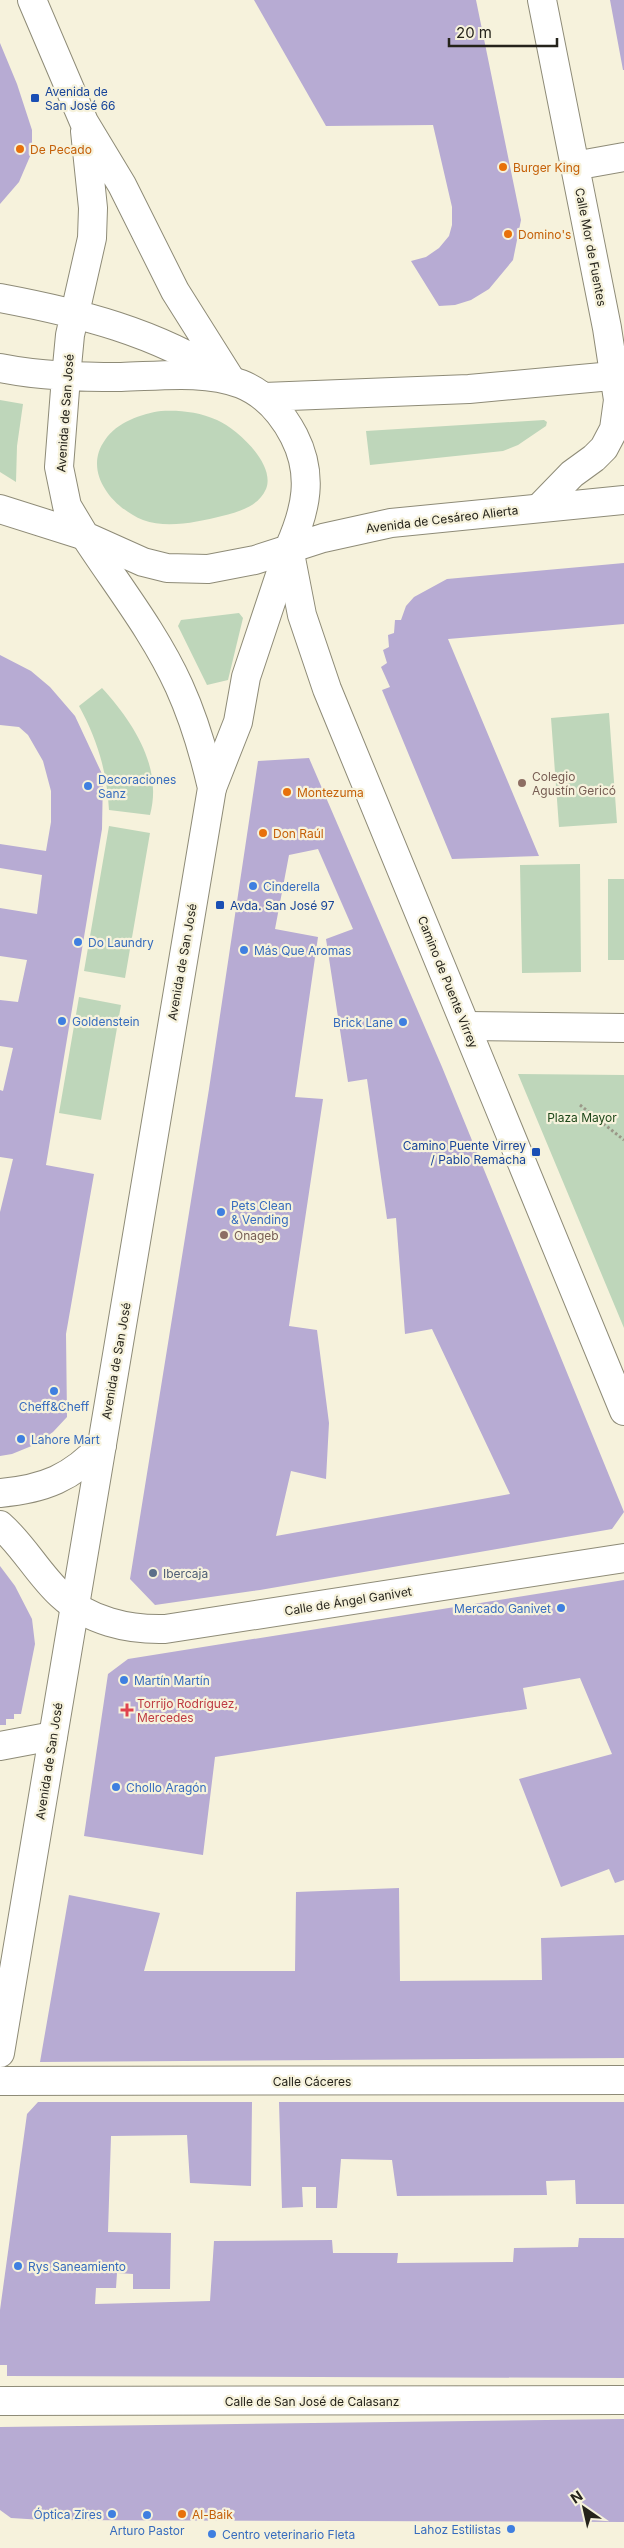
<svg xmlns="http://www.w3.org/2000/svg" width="624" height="2548" viewBox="0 0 624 2548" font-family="Inter,sans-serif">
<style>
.green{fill:#bed6ba}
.building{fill:#b7abd3;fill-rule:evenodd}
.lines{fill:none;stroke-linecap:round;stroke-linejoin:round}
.street-casing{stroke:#8e8b77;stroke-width:30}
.secondary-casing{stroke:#8e8b77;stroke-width:30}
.primary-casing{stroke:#8e8b77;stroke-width:30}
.path{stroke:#9b9888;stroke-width:3;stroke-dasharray:2.5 2.5;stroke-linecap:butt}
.street{stroke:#fff;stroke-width:28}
.secondary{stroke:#fff;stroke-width:28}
.primary{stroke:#fff;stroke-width:28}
.transit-dot{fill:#1a4fb4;stroke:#f6f2dc;stroke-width:2}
.food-dot{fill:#e8710a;stroke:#f6f2dc;stroke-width:2}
.education-dot{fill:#8d6e63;stroke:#f6f2dc;stroke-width:2}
.shop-dot{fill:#3f7fe0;stroke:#f6f2dc;stroke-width:2}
.service-dot{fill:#5c6f8a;stroke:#f6f2dc;stroke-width:2}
.health-dot{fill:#e0444e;stroke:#f6f2dc;stroke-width:2}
.labels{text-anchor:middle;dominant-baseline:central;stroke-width:4.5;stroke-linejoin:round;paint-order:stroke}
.transit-label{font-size:12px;fill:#164399;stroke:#f6f2dc;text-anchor:start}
.food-label{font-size:12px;fill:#c56008;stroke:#f6f2dc;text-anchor:start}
.street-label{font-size:12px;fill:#25231b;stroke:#f6f2dc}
.education-label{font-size:12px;fill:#785e54;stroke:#f6f2dc;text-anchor:start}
.shop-label{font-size:12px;fill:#366cbe;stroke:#f6f2dc;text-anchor:start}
.park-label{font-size:12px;fill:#1d4719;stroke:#f6f2dc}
.service-label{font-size:12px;fill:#4e5e75;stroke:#f6f2dc;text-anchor:start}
.health-label{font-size:12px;fill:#be3a42;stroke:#f6f2dc;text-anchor:start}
</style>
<rect width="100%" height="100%" fill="#f6f2dc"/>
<path class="green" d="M0,400l23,4 -6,42 -1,36 -16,-10z
M161,411c19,-1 38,1 56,9 20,9 59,44 49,69 -8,18 -28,23 -44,27 -24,6 -55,13 -79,4 -30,-12 -61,-48 -38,-80 12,-18 36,-26 56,-29z
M544,420l3,2 -1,4 -28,19 -15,6 -133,14 -4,-34z
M239,613l4,5 -15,62 -21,5 -29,-59 3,-6z
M102,688c31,34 61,79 48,127l-41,-5c-2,-39 -12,-71 -30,-104z
M609,713l8,110 -58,4 -8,-109z
M109,826l41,7 -25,145 -41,-7z
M580,864l1,108 -59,1 -2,-108z
M608,879h16v81h-16z
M79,997l42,8 -20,115 -42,-7z
M518,1074l106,1v253z"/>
<path class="building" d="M254,0h222l45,220 -8,40 -24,29 -18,11 -16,5 -16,1 -28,-45 15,-4 13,-9 10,-12 3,-11v-18l-19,-82 -107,1z
M610,0h14v70h-1z
M0,43l17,41 15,46v12l-1,12 -12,28 -19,22z
M624,563v61l-176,15 91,217 -87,3 -70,-169 8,-3 -9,-20 6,-4 -4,-13 6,-3 -1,-12 6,-2 1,-13h6l5,-14 8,-9 33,-18z
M0,655l31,16 19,16 25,29 28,60 -1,53 -56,336 48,9 -28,160 1,83 -14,15 -19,13 -22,9 -12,2v-244l13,-53 -13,-2v-67l3,1 10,-43 -13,-2v-46l18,2 9,-42 -27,-4v-48l37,6 5,-39 -42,-7v-24l46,7 5,-29v-31l-8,-30 -15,-26 -9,-8 -19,-2z
M309,758l133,309 182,445 -12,17 -352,61 -105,15 -25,-26 79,-490 49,-328zM318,849l35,80 -27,10 22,143 19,-3 20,140 9,-1 9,116 27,-5 78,165 -234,42 15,-65 35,8 3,-56 -12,-93 -28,-4 34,-227 -28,-2 23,-160 -43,-8 14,-74z
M0,1566l15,20 17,33 3,25 -14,70h-7v5h-8v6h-6z
M624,1580v300l-9,3 -6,-14 -48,18 -42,-108 93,-25 -32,-76 -57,10 4,21 -312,48 -12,98 -119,-19 24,-162 20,-15z
M399,1888l1,93 142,-1 -1,-42 83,-3v123l-584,4 29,-167 91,18 -16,58h151l1,-79z
M38,2102h214l-1,84 -61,-3 -3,-48 -76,1 -3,96 63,1 -1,56h-37v-15l-16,-1 -1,15h-20l-1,16 115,-3 4,-60 118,-1 1,13h65l-1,10 116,-1 1,-14 64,-1 1,-9h45v140l-617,-2v-11h-7v-55l27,-196z
M279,2102h345v102h-48l-1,-24 -29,1 1,14 -150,1 -5,-36 -51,-1 -4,49h-21v-21h-14l1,20 -21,1z
M624,2419v103l-581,-2 -32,-2 -11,-8v-83z"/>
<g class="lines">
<defs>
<path id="street" d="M574,166l50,-9
M540,507l32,-33 22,-16 10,-10 10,-19 4,-29 -11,-72 -65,-328
M212,788l26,-66 8,-45 43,-129
M467,1026l157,2
M0,1493c44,-4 72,-15 102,-48
M0,1525c24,21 38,49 61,70 28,26 67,35 104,34l459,-71
M0,1746l53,-10
M0,2081l624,-1
M0,2401l624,-1"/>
<path id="secondary" d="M32,0l52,122 38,63 53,106 56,89
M0,298c80,15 156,34 225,79
M66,377l4,-42 22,-97 1,-30 -8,-77
M289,548l13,67 25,74 297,722
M0,2053l212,-1265c-8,-35 -18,-69 -33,-102 -24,-53 -62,-101 -94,-150"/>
<path id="primary" d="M0,368c40,8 80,9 121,9 38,-1 84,-7 120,7 25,10 41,29 53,52 20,39 12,74 -5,112
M66,377l-7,90 8,39 18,30
M264,397l205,-8 155,-14
M0,509l85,27 58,26 24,6 41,1 47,-9 68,-22 68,-15 233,-23"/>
</defs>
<use href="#street" class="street-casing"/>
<use href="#secondary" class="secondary-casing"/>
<use href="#primary" class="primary-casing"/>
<path class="path" d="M580,1105l44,35"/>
<use href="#street" class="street"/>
<use href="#secondary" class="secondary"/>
<use href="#primary" class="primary"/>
</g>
<g class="transit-dot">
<rect x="30" y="93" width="10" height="10" rx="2.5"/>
<rect x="215" y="900" width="10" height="10" rx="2.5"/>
<rect x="531" y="1147" width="10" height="10" rx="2.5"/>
</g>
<g class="food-dot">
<circle cx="20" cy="149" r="5"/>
<circle cx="503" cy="167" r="5"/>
<circle cx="508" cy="234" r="5"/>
<circle cx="287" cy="792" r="5"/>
<circle cx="263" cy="833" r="5"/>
<circle cx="182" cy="2514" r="5"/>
</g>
<g class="education-dot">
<circle cx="522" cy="783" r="5"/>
<circle cx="224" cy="1235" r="5"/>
</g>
<g class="shop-dot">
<circle cx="88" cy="786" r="5"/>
<circle cx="253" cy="886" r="5"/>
<circle cx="78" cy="942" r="5"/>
<circle cx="244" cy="950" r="5"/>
<circle cx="62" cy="1021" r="5"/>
<circle cx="403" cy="1022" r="5"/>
<circle cx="221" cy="1212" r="5"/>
<circle cx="54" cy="1391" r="5"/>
<circle cx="21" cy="1439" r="5"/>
<circle cx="561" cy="1608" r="5"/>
<circle cx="124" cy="1680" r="5"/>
<circle cx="116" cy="1787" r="5"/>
<circle cx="18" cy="2266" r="5"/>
<circle cx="112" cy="2514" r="5"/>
<circle cx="147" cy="2515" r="5"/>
<circle cx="511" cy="2529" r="5"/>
<circle cx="212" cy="2534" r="5"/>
</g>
<circle class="service-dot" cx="153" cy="1573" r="5"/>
<path class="health-dot" d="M124.5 1702.5h5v5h5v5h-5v5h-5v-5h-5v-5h5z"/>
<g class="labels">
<g class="transit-label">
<text x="45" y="91">Avenida de<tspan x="45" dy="14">San José 66</tspan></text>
<text x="230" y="905">Avda. San José 97</text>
<text x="526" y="1145" text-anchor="end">Camino Puente Virrey<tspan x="526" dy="14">/ Pablo Remacha</tspan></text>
</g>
<g class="food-label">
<text x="30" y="149">De Pecado</text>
<text x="513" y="167">Burger King</text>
<text x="518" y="234">Domino's</text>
<text x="297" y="792">Montezuma</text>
<text x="273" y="833">Don Raúl</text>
<text x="192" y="2514">Al-Baik</text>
</g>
<g class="street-label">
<text transform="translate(591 247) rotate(79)">Calle Mor de Fuentes</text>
<text transform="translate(65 413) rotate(-86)">Avenida de San José</text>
<text transform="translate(442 519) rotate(-7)">Avenida de Cesáreo Alierta</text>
<text transform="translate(182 962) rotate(-80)">Avenida de San José</text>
<text transform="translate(448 982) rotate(68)">Camino de Puente Virrey</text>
<text transform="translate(116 1361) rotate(-80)">Avenida de San José</text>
<text transform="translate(348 1601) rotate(-9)">Calle de Ángel Ganivet</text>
<text transform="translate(49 1761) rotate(-81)">Avenida de San José</text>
<text x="312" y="2081">Calle Cáceres</text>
<text x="312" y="2401">Calle de San José de Calasanz</text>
</g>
<g class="education-label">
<text x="532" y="776">Colegio<tspan x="532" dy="14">Agustín Gericó</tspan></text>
<text x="234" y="1235">Onageb</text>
</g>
<g class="shop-label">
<text x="98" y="779">Decoraciones<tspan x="98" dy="14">Sanz</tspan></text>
<text x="263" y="886">Cinderella</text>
<text x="88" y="942">Do Laundry</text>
<text x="254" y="950">Más Que Aromas</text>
<text x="72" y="1021">Goldenstein</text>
<text x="393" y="1022" text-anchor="end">Brick Lane</text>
<text x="231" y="1205">Pets Clean<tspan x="231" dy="14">&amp; Vending</tspan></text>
<text x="54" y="1406" text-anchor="middle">Cheff&amp;Cheff</text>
<text x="31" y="1439">Lahore Mart</text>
<text x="551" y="1608" text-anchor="end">Mercado Ganivet</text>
<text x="134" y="1680">Martín Martín</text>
<text x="126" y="1787">Chollo Aragón</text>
<text x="28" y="2266">Rys Saneamiento</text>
<text x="102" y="2514" text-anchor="end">Óptica Zires</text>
<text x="501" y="2529" text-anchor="end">Lahoz Estilistas</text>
<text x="147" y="2530" text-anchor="middle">Arturo Pastor</text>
<text x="222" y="2534">Centro veterinario Fleta</text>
</g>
<g class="park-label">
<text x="582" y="1117">Plaza Mayor</text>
</g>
<g class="service-label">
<text x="163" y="1573">Ibercaja</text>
</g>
<g class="health-label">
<text x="137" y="1703">Torrijo Rodríguez,<tspan x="137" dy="14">Mercedes</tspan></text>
</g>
</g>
<g transform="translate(584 2508) rotate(326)" stroke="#f6f2dc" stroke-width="4" paint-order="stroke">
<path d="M0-4L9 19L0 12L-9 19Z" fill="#25231b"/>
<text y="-8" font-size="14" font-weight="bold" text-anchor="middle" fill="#25231b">N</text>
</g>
<path d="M449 38v8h108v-8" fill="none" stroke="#25231b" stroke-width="2.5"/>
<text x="456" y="38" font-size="15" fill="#25231b" stroke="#f6f2dc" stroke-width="4" paint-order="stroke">20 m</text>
</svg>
